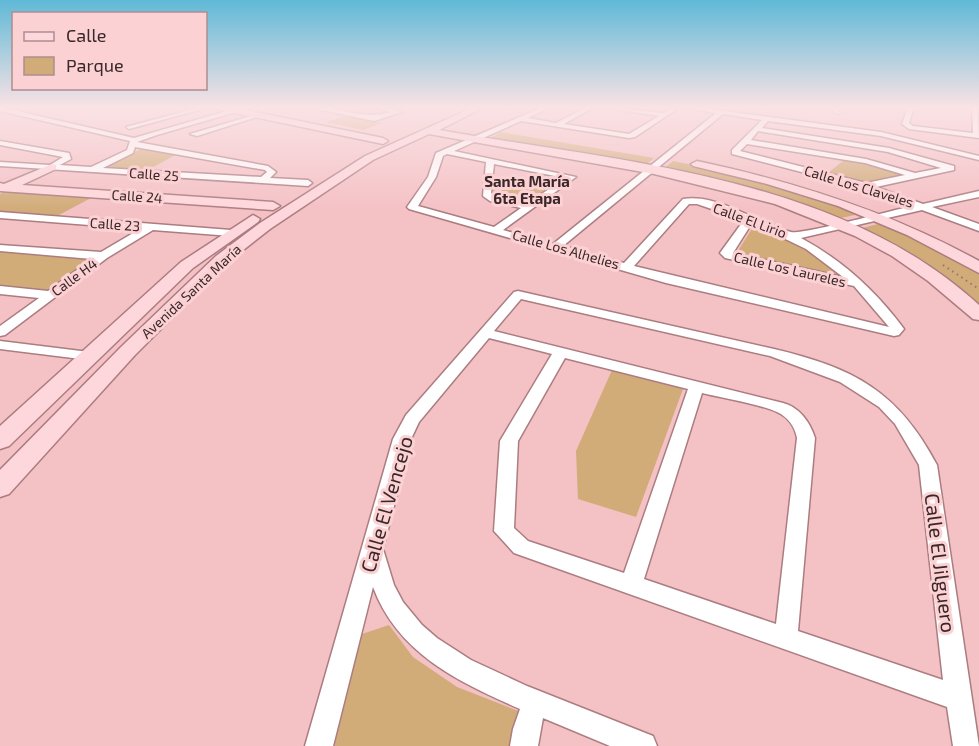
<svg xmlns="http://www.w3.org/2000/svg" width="979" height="746" viewBox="0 0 979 746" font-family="'Exo 2',sans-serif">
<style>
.green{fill:#d1ab78}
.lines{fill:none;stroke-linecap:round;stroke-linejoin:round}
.lane-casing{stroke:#ab7d80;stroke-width:2}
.street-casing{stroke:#ab7d80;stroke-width:3}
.secondary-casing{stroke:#ab7d80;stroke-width:3}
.path{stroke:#967376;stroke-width:2;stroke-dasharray:1.5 4;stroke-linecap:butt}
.lane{fill:#fff;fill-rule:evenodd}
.street{fill:#fff;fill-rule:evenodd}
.secondary{fill:#fed7dc;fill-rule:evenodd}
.labels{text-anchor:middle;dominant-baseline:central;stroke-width:6;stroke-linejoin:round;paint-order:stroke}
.far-street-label{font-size:14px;fill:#3a2728;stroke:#fbd1d4}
.far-neighbourhood-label{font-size:15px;font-weight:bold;fill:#3a2728;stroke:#fbd1d4}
.near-street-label{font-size:20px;fill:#3a2728;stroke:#fbd1d4}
</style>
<rect width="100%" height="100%" fill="#f4c1c5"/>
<path class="green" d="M346,116l36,7 -19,7 -37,-8z
M501,132l153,26 -11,9 -156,-27z
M141,149l36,5 -29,16 -44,-3z
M844,160l32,6 27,9 -38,8 -37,-10z
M673,161l59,12 132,40 -28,6 -174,-49z
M496,176l55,11 -25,16 -34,-8z
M6,191l87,6 -36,19 -57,-5v-17z
M886,222l93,50v38l-121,-81z
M753,227c27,2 64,28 84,45l-9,2 -92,-20z
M0,252l91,7 -44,32 -47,-5z
M612,370l71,19 -47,128 -58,-18 -2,-48z
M389,625l24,32 44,30 64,25 -5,34h-182l28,-112z"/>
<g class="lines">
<defs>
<path id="lane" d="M829,107h4l7,6 -3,1z"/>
<path id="street" d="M0,107l134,31 103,-30 2,3 -82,24 -20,7 131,24 8,6 -6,6 38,2 4,3 -4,3 -308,-20v-4l50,3 13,-8 -63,-12v-4l69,12 2,6 -11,6 31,2 36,-17 3,-9 -130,-30zM135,147l130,23 2,2 -6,5 -158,-9 30,-15z
M201,107h9l-81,22 -3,-2z
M242,107h12l-10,3z
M308,107c30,-2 52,14 83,5l-19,-5h11l19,5 -28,9z
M543,107h8l-23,11 28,5 31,-16h7l-30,17 65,10 30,-18 -57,-9 62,6 9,-6h7l-45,30 -6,1 -108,-17 -67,30 122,26 -73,53 50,14 163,-131 -35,-6h14l186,25 98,24v4l-98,-24 -113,-15 -6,7 127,20 65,18v4l-78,17 47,17 56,-13v6l-47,10 47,17v7l-57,-21 -121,28c41,22 75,53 103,91l-5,6 -5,1 -228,-53 -257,-74 -2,-2 21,-30 8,-24zM723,114l39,6 -30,30v4l131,34 49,18c-18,4 -111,29 -121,26 -33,-8 -73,-39 -108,-33l-59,64 -61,-17zM758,131l130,21 53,16 -26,5 -49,-14 -115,-19zM747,144l118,19 40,12 -39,8 -126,-32zM447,154l39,8 -3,34 7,5 31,7 -27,19 -76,-21 18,-29 7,-21zM494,164l71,14 -38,26 -31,-7 -5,-4zM689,204h8l47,16 -24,33 5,5 129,28 35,41 -255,-61zM752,223l54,26 37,28 -110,-24z
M908,107h6l-5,16 4,3 60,7 -1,-26h6l1,31 -70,-9 -7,-5z
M258,114l5,1 -66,21 -7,-2z
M0,212l231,18 5,3 -5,3 -78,-6 -46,28 -102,77 -5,1v-10l39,-28 -39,-4v-8l48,5 44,-32 -92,-8v-6l101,7 39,-23 -140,-11z
M518,291l256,58c80,19 124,42 163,116l42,281h-26l-6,-39 -433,-154 -20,-22 6,-90 52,-87 -63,-16 -70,84 -8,17 -28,110 11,36 9,17 19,23 15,13 34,22 56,26 126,50 4,10h-47l-67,-28 -5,28h-28l3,-17 7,-20c-61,-27 -122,-55 -147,-122l-40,159h-28l88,-307 13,-24 108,-123zM521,299l249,57 70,26 39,25 16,17 24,41 24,215 -145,-49 17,-193c-5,-16 -16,-31 -32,-35l-289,-72zM565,358l123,31 -64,184 -96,-32 -14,-13 4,-87zM702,393c20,5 58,11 75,19 11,5 18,15 20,26l-21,186 -132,-45z
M0,341l89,11 7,4 -7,4 -89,-11z"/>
<path id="secondary" d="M216,107h15l152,31 5,3 -5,3 -163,-34z
M474,107h11l-46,23c181,32 398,45 540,175v15l-6,-1 -45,-38 -36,-25 -37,-20 -80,-32 -121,-30 -225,-40 -56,26 -103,69 -42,33 -93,93 -126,139 -9,3v-27l121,-123 95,-91 44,-33 105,-67z
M697,161c99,21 193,51 282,100v12l-72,-38 -69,-29 -71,-22 -74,-18 -2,-2z
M52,164l4,1v4l-34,16 251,17 7,4 -7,4 -273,-19v-8l4,1z
M253,215l7,4 -2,3 -65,46 -184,178 -9,3v-23l181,-164z"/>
</defs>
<use href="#lane" class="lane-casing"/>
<use href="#street" class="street-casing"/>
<use href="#secondary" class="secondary-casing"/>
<path class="path" d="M943,265l36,24"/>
<use href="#lane" class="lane"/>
<use href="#street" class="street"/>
<use href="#secondary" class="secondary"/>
</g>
<linearGradient id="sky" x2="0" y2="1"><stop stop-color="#5fb9d7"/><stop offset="0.51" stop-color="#fae3e5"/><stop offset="1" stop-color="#fae3e5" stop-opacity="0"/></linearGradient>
<rect width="979" height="211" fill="url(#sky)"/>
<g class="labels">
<g class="far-street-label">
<text transform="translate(154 174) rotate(4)">Calle 25</text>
<text transform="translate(859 186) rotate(17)">Calle Los Claveles</text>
<text transform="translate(137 196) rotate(4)">Calle 24</text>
<text transform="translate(750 220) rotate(20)">Calle El Lirio</text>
<text transform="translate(115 224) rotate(4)">Calle 23</text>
<text transform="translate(566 249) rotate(16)">Calle Los Alhelies</text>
<text transform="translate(790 269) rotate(13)">Calle Los Laureles</text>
<text transform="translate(74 277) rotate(-36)">Calle H4</text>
<text transform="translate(191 291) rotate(-43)">Avenida Santa María</text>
</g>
<g class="far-neighbourhood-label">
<text x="527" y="181">Santa María<tspan x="527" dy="17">6ta Etapa</tspan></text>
</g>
<g class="near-street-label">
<text transform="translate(386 504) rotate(-74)">Calle El Vencejo</text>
<text transform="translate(941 563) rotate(83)">Calle El Jilguero</text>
</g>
</g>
<rect x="12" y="12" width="195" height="78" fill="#fbd1d4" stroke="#ae8d8f" stroke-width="1.5"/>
<rect x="24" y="32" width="30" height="9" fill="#fed7dc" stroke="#ae8d8f" stroke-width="1.5"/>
<text x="66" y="42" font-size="18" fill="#3a2728">Calle</text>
<rect x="24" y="57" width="30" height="18" fill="#d1ab78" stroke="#ae8d8f" stroke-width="1.5"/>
<text x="66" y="72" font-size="18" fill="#3a2728">Parque</text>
</svg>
